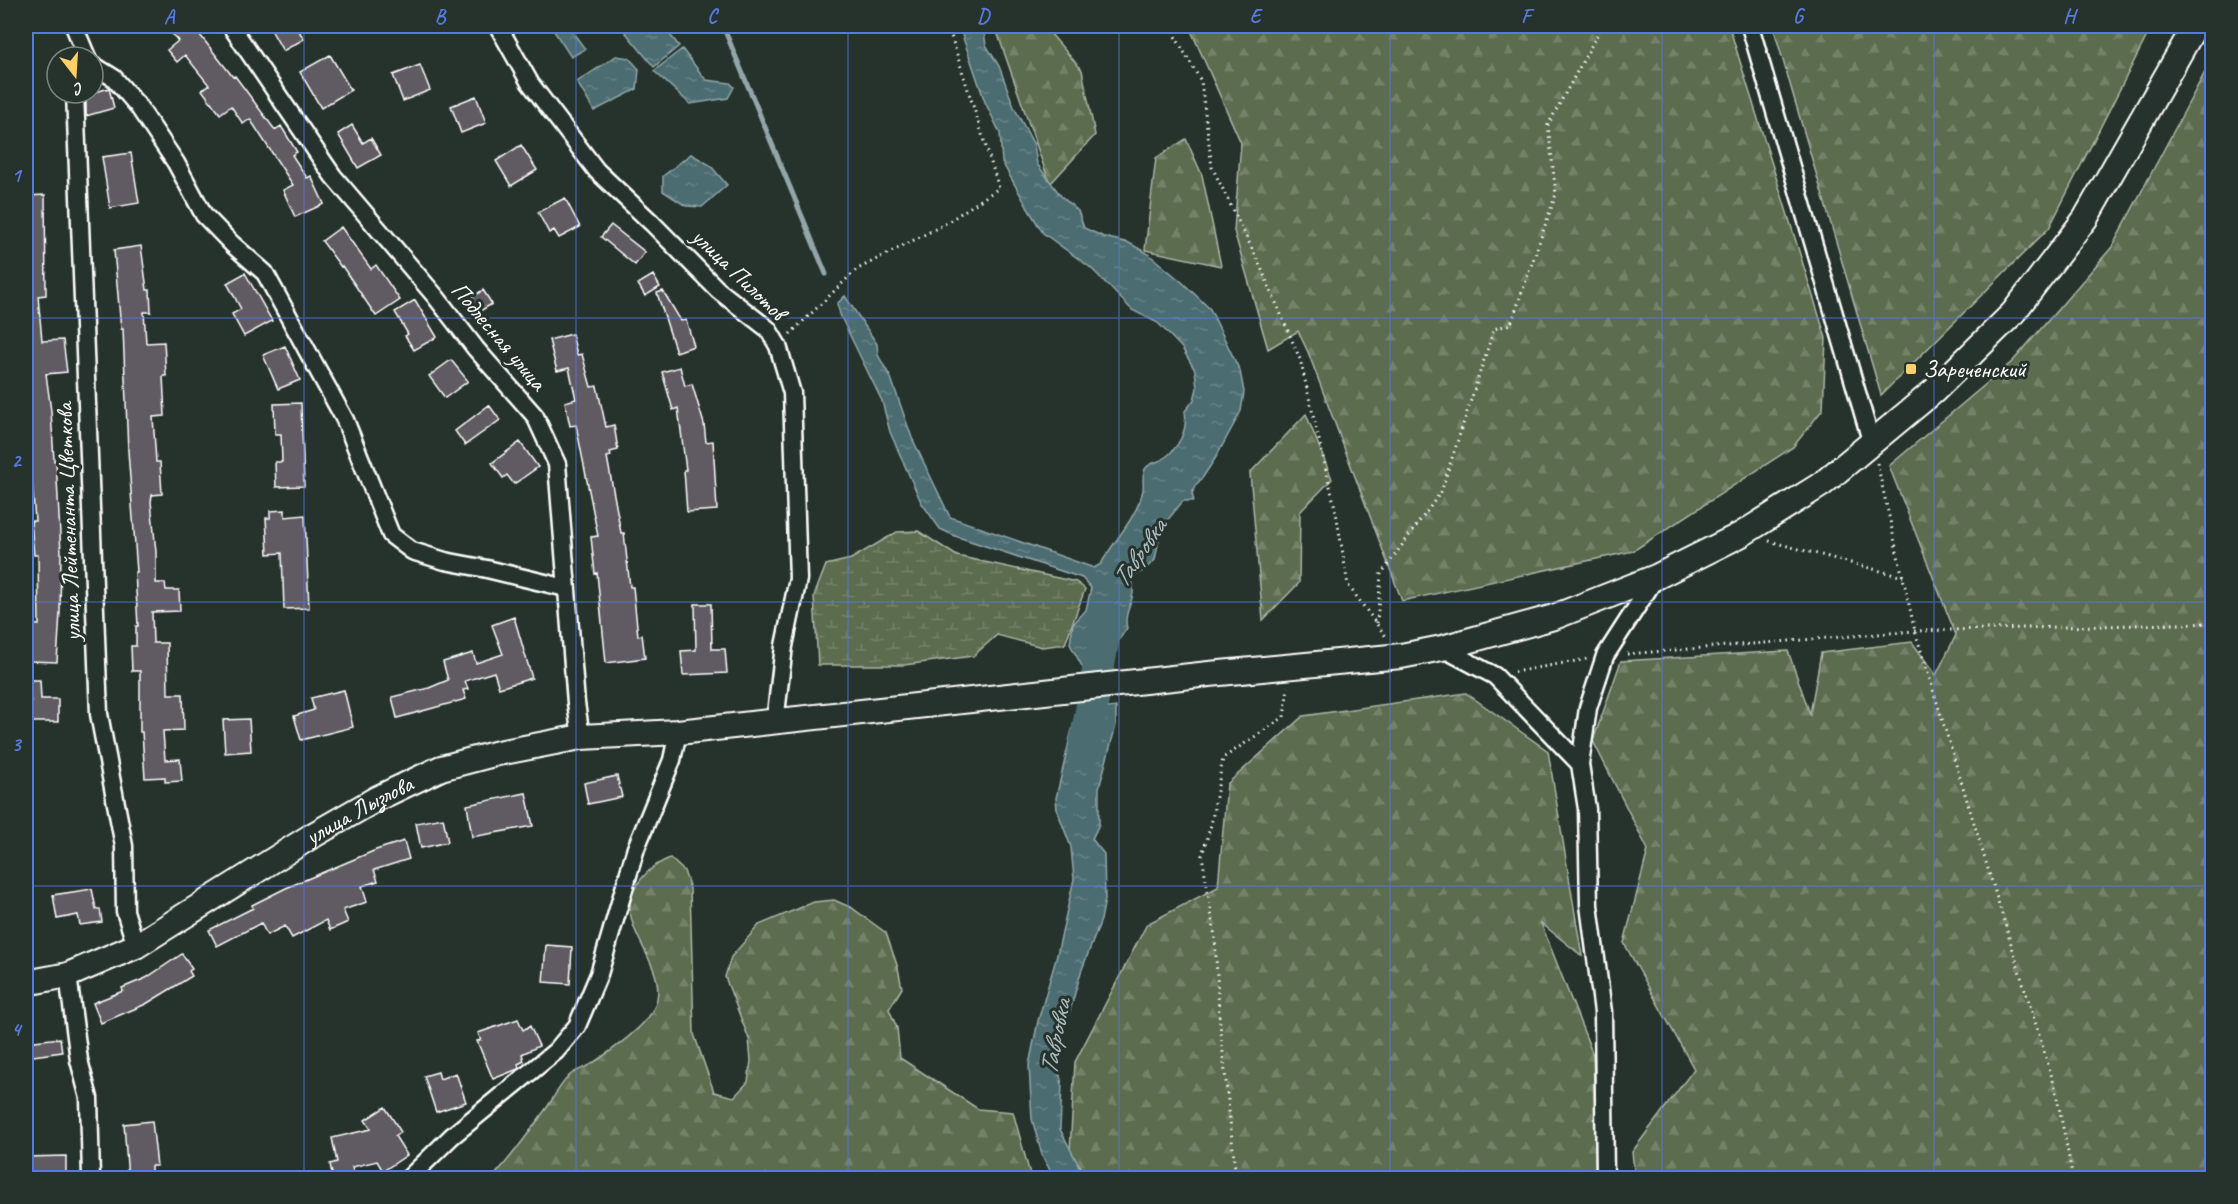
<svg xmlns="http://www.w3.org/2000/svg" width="2238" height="1204" viewBox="0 0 2238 1204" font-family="Caveat,sans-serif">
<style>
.forest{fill:url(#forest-firs);stroke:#aeb6a7;stroke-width:1.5}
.wetland{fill:url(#wetland-marsh);stroke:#aeb6a7;stroke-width:1.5}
.water{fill:url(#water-ripples);stroke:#93a7aa;stroke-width:1.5}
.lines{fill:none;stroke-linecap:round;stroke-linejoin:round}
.stream{stroke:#93a7aa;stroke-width:5}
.river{stroke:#4b6d72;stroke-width:32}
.building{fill:#605a63;stroke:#fff;stroke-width:1.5}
.street-casing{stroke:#fff;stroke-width:21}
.secondary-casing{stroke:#fff;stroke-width:28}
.path{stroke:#fff;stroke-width:3;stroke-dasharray:1.5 4.5;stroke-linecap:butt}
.street{stroke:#26332d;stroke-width:16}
.secondary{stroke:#26332d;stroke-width:24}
.grid{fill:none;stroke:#567ae2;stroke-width:1.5;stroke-opacity:0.55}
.poi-dot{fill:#ffd166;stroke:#26332d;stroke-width:2}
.labels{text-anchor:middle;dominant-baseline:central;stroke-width:6;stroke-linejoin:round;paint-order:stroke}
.street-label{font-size:24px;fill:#fff;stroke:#26332d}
.poi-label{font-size:24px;fill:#fff;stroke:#26332d;text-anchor:start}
.water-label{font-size:26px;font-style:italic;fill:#aebdc0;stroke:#26332d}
.neatline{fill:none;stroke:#567ae2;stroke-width:2}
.grid-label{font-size:20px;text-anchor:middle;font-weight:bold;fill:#567ae2}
</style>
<defs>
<pattern id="forest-firs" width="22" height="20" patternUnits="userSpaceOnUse" patternTransform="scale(1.5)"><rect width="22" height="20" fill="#5c6c4f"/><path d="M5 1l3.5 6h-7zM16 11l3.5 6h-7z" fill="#748269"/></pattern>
<pattern id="wetland-marsh" width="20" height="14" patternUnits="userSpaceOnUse" patternTransform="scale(1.5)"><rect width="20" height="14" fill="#5c6c4f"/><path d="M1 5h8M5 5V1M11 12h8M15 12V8" fill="none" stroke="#748269"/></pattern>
<pattern id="water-ripples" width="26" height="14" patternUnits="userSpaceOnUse" patternTransform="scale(1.5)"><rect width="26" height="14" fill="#4b6d72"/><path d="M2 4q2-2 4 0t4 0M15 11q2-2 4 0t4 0" fill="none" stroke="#668387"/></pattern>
</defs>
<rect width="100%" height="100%" fill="#26332d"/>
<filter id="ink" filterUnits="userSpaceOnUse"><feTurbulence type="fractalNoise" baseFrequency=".0167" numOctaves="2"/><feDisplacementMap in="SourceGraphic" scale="12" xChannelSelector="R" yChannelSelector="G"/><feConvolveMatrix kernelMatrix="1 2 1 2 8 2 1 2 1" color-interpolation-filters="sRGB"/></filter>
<g filter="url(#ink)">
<path class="forest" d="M995,26h49l38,44 13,65 -45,49z
M1189,26h540l97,312 -3,71 -30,38 -160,104 -231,50 -94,-249 -10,-21 -30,18 -34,-118 7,-88z
M1773,26h379l-103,202 -168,167z
M2212,59v1119h-577l-3,-26 62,-83 -70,-126 24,-93 -55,-109 28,-80 167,-10 22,63 11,-61 91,-11 24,33 20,-40 -67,-169 124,-105 99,-114z
M1186,139l16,36 19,91 -76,-16 11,-92z
M1306,414l26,65 -32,33 -1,71 -36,37 -13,-147z
M1466,693l82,58 34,205 -41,-33 52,132 4,123h-508l-19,-26 5,-90 72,-138 71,-37 9,-103 76,-68z
M670,858l14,13 6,18 4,145 20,58 20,5 14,-15 3,-21 -2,-22 -24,-62 6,-20 28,-32 55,-23 20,-2 18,8 34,25 12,35 4,20 -13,21 8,19 3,30 78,51 35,3 18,66h-539c21,-22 38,-47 56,-72 6,-10 13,-22 21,-30 6,-6 17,-8 24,-13 17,-11 53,-37 61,-55 22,-48 -60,-89 -4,-138 5,-5 13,-9 20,-12z"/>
<path class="wetland" d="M918,531l39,25 119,26 9,7 -20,55 -23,3 -45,-12 -24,21 -69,9h-86l-4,-69 12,-31 25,-6 46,-27z"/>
<path class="water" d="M554,26h24l-7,4 14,19 -14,8 -17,-26z
M623,26h40l16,20 -25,21 -33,-40z
M959,26h24l3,19 13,21 15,41 20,38 3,19 24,32 17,15 6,17 20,9 25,6 18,10 35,29 28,27 30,62 4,21 -3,19 -25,46 -13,20 -8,9 -3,8 2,7h-11l-22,27 -6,32 -12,11 -12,6c8,22 -9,33 -4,51l-9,13 -4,23 -31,4 -13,-24 3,-20 13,-14 5,-22 -9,-10 -127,-42 -15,-7 -19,-27 -31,-70 -8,-31 -41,-84 -4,-13 8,-8 32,48 1,11 13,23 21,60 38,79 144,51 7,-4c13,-24 36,-46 42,-74 1,-5 -1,-13 1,-18 2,-9 13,-9 19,-13 16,-11 25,-29 22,-48l9,-11 3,-12 -2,-18 -13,-22 -24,-25 -26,-13 -41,-42 -48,-35 -14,-23 -27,-48 -2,-29 -15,-31z
M682,49l24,31 24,3 4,4 -6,11 -38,6 -36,-33z
M616,56l13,2 10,11 -2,20 -43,22 -17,-29z
M691,154l19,11 17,20 -25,22 -16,-1 -23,-15v-15z
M1116,707v18l-17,63v36l-7,15 12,15 1,45 -4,21 -20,52 -25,88 6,24 -2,45 18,35 3,14h-27l-12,-23 -10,-36 -3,-54 9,-44 18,-62 18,-80 -3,-32 -14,-37 -1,-12 20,-86z"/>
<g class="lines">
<path class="stream" d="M723,26l103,248"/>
<path class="river" d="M1084,751l22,-126"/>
</g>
<path class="building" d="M166,26h27l40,51 2,-1 40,54 6,-4 16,26 -5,3 15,23 4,-2 13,28 -29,13 -12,-27 10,-5 -43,-66 -7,5 -12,-18 -11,8 -18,-24 7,-5 -24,-30 -8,7 -10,-12 11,-9z
M269,26h27l8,13 -21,12z
M330,55l21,35 -30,18 -21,-36z
M420,65l10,25 -27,11 -10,-26z
M109,88l5,20 -28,8v-21z
M476,96l10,27 -25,10 -10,-27z
M352,125l11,18 8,-5 10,17 -23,13 -20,-34z
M521,145l16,25 -26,16 -15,-25z
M131,153l8,50 -29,5 -8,-51z
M45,195l1,100 -8,1 4,45 21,-1 4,32 -21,2 5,37 3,50h2l5,92 -1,59 -3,50 -28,-1v-18h-3v-19l13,1 -1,-70h-4l-3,-34h4l-3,-41h-2l-2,-32h-2v-252z
M565,198l15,29 -21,11 -5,-8 -5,3 -11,-21z
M611,225l34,27 -10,13 -34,-28z
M341,227l30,42 5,-4 24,35 -24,16 -34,-50 -1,1 -19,-26z
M141,246l6,44h3l1,22h-7l2,31 18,-1 2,34h-3l2,40 -12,1 3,45h4l2,32 -10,1 -1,7 5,50v31h9l1,7h13l1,21 -28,1 1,31h14l1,51h15l1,36 -21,1 2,29 15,-1 2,22 -17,1v-5l-20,1 -3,-46h-2v-61h-8l-1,-25h5v-20h2l-3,-54h2l-9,-121 -5,-122h-2l-7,-79z
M245,273l27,48 -28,15 -12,-22 9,-5 -14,-26z
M653,275l7,12 -15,9 -7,-12z
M483,290l9,14 -17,10 -8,-14z
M663,291l18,30 5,-1 8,26 -18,6 -19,-59z
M415,300l22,37 -23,13 -9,-14 3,-2 -13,-22z
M572,334l5,21 5,-1 9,33 6,-1 9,41 8,-2 4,25 -8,2 1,4 -4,1 14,76h3l6,54h3l5,49 4,-1 3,23 -39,5 -9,-90 -2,1 -4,-37 7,-1 -22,-111 -6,1 -5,-24 11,-3 -7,-31 -12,3 -8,-31z
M285,346l15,34 -22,9 -15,-34z
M451,360l17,21 -23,17 -16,-22z
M680,367l5,19 7,-2 12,40 2,18 7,-1 4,69 -30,2 -3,-42h2l-8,-62 -5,2 -11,-38z
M301,403l3,83 -28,1 -1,-25h7l-1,-28h-6l-1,-30z
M489,405l11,15 -35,25 -10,-14z
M520,442l18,25 -24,17 -7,-9 -4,3 -11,-15z
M285,510v7l20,-2 4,93 -25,1 -2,-56 -14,1 -2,-36h4v-7z
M695,604h16l1,45h13l2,24 -44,2 -2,-24 15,-1z
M514,617l18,61 -33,10 -5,-16 -29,9 3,8 -5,1 3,9 -69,19 -5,-21 37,-9 19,-8 -5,-18 30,-9 3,10 27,-9 -11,-29z
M26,680h14l1,19h17v23h-27v-22h-5z
M344,690l9,37 -52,13 -7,-24 20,-6 -3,-12z
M249,719l2,32 -26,2 -2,-33z
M617,776l5,21 -34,7 -4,-21z
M526,793l7,33 -61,11 -5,-32z
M443,818l5,24 -27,6 -5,-25z
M404,841l5,18 -35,11 4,11 -16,5 5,16 -24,8 5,12 -18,8 -4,-10 -34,18 -7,-12 -18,9 -6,-12 -44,23 -8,-16 44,-22 -1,-3 34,-17 90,-38z
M92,889l4,20h4l2,13 -22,3 -2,-10 -21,4 -4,-24z
M546,945l26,2 -2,37 -27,-2z
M182,954l10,15 -3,2 3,5 -46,28 -45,19 -8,-20 30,-12 -1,-3 24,-10z
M518,1019l5,11 7,-4 9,20 -17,8 2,7 -6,3 1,4 -1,1 -25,10 -16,-38 4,-1 -3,-7z
M60,1038l2,14 -36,5v-15z
M438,1072l2,7 16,-6 10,29 -30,10 -12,-36z
M385,1107l16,25 -6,4 12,19 -24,16 -6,-10 -25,6 3,12h-22l-3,-15 7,-2 -5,-24 39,-9 -6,-9z
M152,1121l5,45h-6v13h-23l-4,-55z
M66,1156v23h-40v-22z"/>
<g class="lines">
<defs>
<path id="street" d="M74,26l13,31
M231,26l102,150 103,121 40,52 59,67 22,48 19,239 5,34
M498,26l32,57 67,88 55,52 66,67 50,39 10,17 14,47 6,186 -14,67 -9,76
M1750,26l122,418
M93,65l21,13 24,28 38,57 28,52 28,29 33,29 80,147 46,115 21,16 33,10 42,8 79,19
M75,93l24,621 25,132 1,65 11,35
M1442,648l53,28 85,88
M68,975l11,85 10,38 2,80
M409,1178l43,-42 104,-85 21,-25 22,-52 37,-126 36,-88 6,-28
M1605,1178l-2,-166 -14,-107 -2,-96 -7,-45 8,-56 17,-52 51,-79"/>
<g id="secondary">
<path id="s1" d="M26,983l42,-8 68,-29 174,-109 68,-39 63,-30 57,-15 83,-16 97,-5 531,-58 192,-18 41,-8 112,-31 102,-40 86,-43 80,-50 112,-93 79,-78 72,-94 110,-193"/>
</g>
</defs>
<use href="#street" class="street-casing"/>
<use href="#secondary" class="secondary-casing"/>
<path class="path" d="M1169,26l32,55 11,86 47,96 41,96 36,153 12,73 39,53
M790,334l66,-64 87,-45 56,-37 -51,-162
M1877,463l38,168 140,456 18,91
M1769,541l134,36
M1377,623l4,-49 60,-82 53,-163 17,-5 45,-130 -8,-69 54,-99
M1627,654l288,-23 297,-8
M1514,672l73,-13
M1236,1178l-17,-164 -4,-77 -13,-82 9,-30 12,-67 61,-41 4,-30"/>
<use href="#street" class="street"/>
<use href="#secondary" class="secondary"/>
</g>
</g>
<path class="grid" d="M304,26v1152M576,26v1152M848,26v1152M1119,26v1152M1390,26v1152M1662,26v1152M1934,26v1152M26,318h2186M26,602h2186M26,886h2186"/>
<rect class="poi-dot" x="1905" y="363" width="12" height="12" rx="3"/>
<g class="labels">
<g class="street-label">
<text transform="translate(739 274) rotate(44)">улица Пилотов</text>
<text transform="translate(499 336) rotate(50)">Подлесная улица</text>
<text transform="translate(68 522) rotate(-92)">улица Лейтенанта Цветкова</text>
<text stroke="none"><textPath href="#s1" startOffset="378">улица Лызлова</textPath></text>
</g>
<g class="poi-label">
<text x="1923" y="369">Зареченский</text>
</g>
<g class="water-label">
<text transform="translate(1139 553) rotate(-56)">Тавровка</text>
<text transform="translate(1055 1037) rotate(-79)">Тавровка</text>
</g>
</g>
<rect width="2238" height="1204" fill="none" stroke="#26332d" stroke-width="66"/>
<g transform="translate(75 75) rotate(163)"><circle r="28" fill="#26332d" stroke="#7d8581" stroke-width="1.5"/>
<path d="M0-4.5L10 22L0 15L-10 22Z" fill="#ffd166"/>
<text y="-9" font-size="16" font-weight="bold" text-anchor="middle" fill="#ffffff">С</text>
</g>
<rect x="33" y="33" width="2172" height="1138" class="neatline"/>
<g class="grid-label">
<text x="169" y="23">A</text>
<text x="440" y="23">B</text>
<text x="712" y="23">C</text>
<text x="983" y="23">D</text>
<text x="1255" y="23">E</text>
<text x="1526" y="23">F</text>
<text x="1798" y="23">G</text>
<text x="2069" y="23">H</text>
<text x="16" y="182">1</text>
<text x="16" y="467">2</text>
<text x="16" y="751">3</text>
<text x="16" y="1036">4</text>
</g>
</svg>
